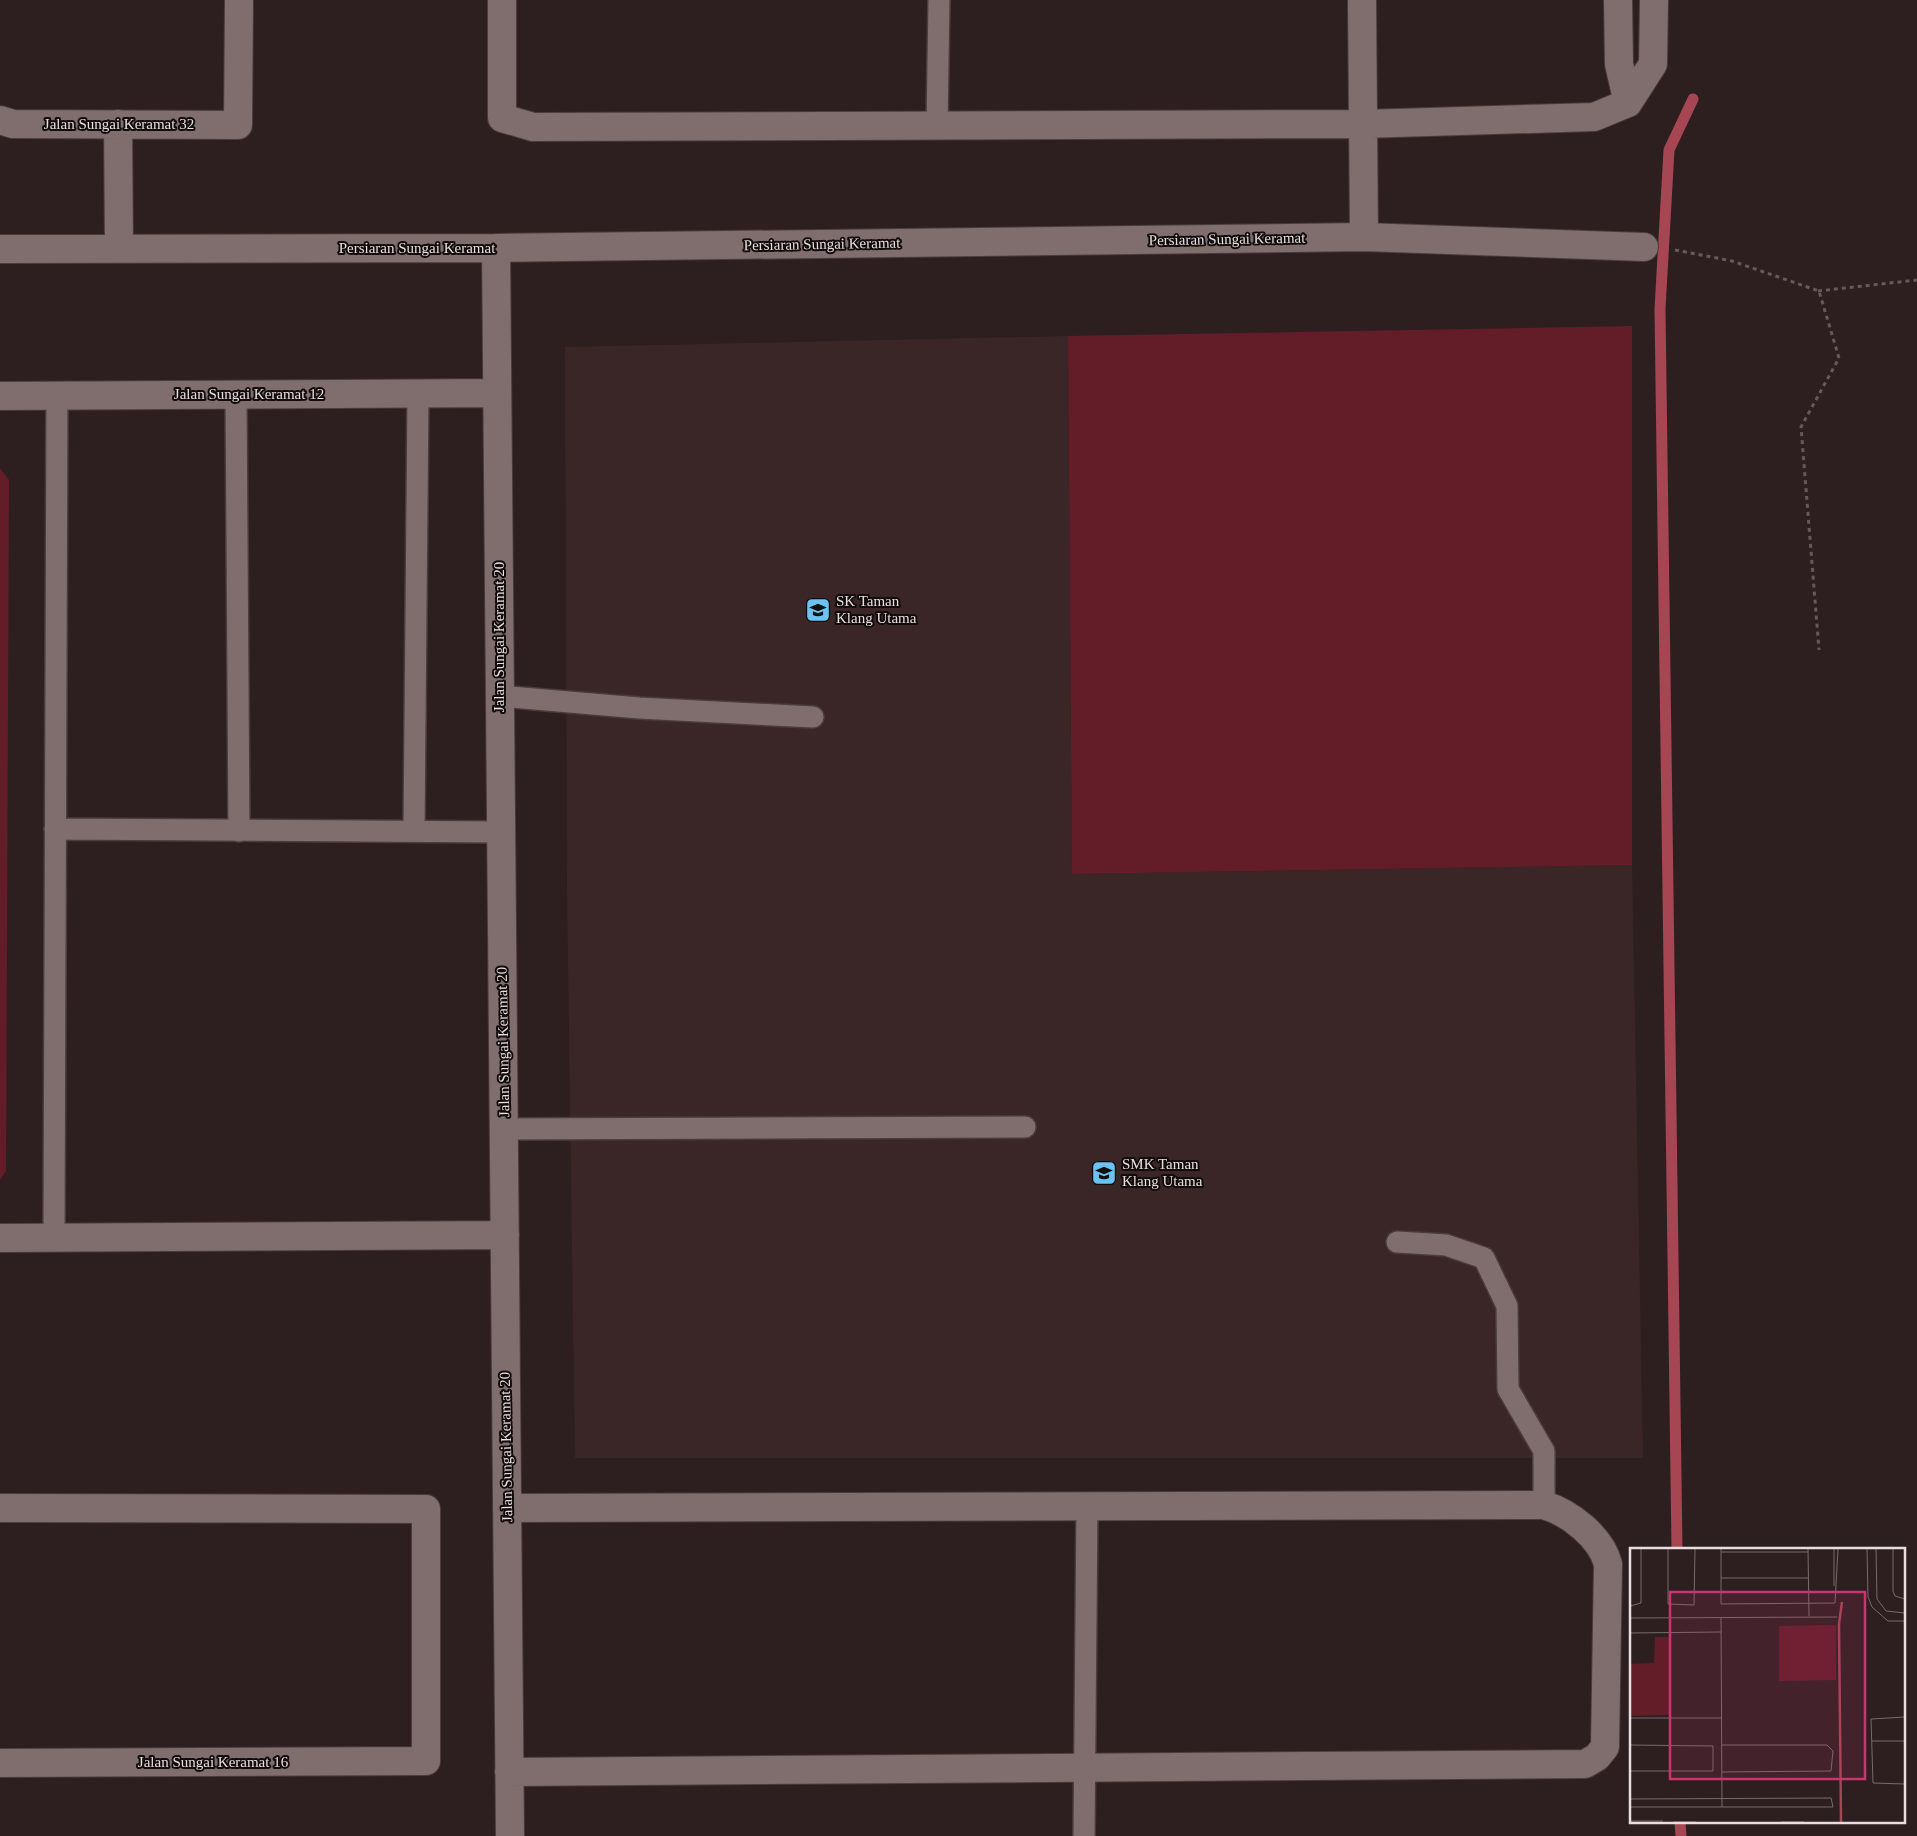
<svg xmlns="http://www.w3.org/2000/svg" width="1917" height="1836" viewBox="0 0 1917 1836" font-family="Georgia,serif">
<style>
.built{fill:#3b2627}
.pitch{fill:#621d28}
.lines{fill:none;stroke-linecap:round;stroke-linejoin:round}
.stream{stroke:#a54652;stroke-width:11}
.lane-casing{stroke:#483c3c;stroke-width:24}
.street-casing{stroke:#483c3c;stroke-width:30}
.path{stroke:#66595a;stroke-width:3;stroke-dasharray:4 4;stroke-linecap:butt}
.lane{stroke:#806e6f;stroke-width:21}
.street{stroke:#806e6f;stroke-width:28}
.labels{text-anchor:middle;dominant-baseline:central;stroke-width:4;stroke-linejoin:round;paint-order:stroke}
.street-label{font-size:15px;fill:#e9dedf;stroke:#110b0b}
.poi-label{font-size:15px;fill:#e9dedf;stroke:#110b0b;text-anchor:start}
.inset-river{fill:none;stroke:#a54652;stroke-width:2.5}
.inset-road{fill:none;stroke:#786b6c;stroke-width:1}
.view{fill:#c8366f;fill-opacity:0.15;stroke:#c8366f;stroke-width:2.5}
.inset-edge{fill:none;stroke:#e9dedf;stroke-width:2.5}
</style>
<rect width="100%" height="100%" fill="#2d1f20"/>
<path class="built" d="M1068,336l4,538 560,-9 11,593h-1068l-8,-569 -2,-542z"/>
<path class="pitch" d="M1632,326v539l-560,9 -4,-538z
M0,468l9,12 -3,691 -6,9z"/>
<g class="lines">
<path class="stream" d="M1677,1550l-17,-1241 9,-159 24,-51
M1680,1822l1,14"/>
<defs>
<path id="lane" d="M937,126l2,-126
M236,395l3,436
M500,696l139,12 174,9
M55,829l446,3
M414,831l4,-438
M504,1129l521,-2
M54,1237l3,-842
M1397,1242l49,3 38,13 23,48 1,83 36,62v54
M1084,1836l3,-328"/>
<path id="street" d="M502,0v118l31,9 830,-3 231,-7 34,-14
M1362,0l2,237
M1618,0l1,64 9,39
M1628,103l25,-39 1,-64
M0,120l13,4 225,1 1,-125
M118,124l1,125
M496,248l14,1588
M0,249l496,-1 868,-11 280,10
M0,396l497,-3
M0,1238l505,-3
M0,1508l426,1v252l-426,2
M507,1508l1037,-3c26,8 57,32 64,59l-3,183 -8,10 -12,7 -1076,8"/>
</defs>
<use href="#lane" class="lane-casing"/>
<use href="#street" class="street-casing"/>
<path class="path" d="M1675,250l57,11 87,30 20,67 -38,69 18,223
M1818,291l99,-11"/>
<use href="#lane" class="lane"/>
<use href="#street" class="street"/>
</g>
<defs>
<symbol id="school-square" viewBox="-11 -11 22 22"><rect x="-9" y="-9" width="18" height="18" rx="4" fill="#6bc3f2" stroke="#110b0b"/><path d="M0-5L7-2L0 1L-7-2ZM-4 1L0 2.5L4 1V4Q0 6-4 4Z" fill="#111"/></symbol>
</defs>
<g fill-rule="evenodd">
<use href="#school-square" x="804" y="596" width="28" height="28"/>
<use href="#school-square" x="1090" y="1159" width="28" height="28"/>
</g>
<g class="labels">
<g class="street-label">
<text x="119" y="124">Jalan Sungai Keramat 32</text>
<text transform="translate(1227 239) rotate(-1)">Persiaran Sungai Keramat</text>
<text transform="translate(822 244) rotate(-1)">Persiaran Sungai Keramat</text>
<text x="417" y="248">Persiaran Sungai Keramat</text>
<text x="249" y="394">Jalan Sungai Keramat 12</text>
<text transform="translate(499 637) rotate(-90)">Jalan Sungai Keramat 20</text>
<text transform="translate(503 1042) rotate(-91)">Jalan Sungai Keramat 20</text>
<text transform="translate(506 1447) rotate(-91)">Jalan Sungai Keramat 20</text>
<text x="213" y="1762">Jalan Sungai Keramat 16</text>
</g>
<g class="poi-label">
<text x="836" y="601">SK Taman<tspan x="836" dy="17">Klang Utama</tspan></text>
<text x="1122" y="1164">SMK Taman<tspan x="1122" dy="17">Klang Utama</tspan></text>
</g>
</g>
<g transform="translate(1630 1548)">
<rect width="275" height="275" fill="#2d1f20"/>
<path d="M206,77v55l-57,1v-55zM25,89h13l3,4v70l-3,4 -38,1v-52l24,-1z" fill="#621d28"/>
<path class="inset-river" d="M211,274l-2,-198 3,-22"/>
<path class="inset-road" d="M38,1v55l26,1 1,-56M91,1v55l114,-1M178,1l1,67M204,1v37M237,1l1,48 4,10 16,14h17M246,1l1,50 9,12 19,2M263,1v42l2,5 10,3M91,4h87M91,30h87M205,55l3,-54M0,58l11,-3v-54M0,70l207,-1M91,70l1,189M0,85l91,-1M275,169l-34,2 2,64 32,1M0,170h91M242,193h33M0,197l83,1v25h-83M92,197h105l6,6 -2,20 -109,1M0,251l201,-1 2,9h-203M0,273h33M43,274h23M151,274h23"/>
<path class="view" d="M40,44h195v187h-195z"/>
<rect width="275" height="275" class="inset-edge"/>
</g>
</svg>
